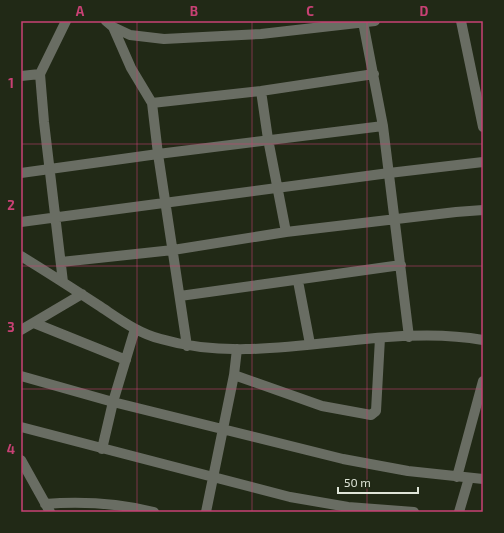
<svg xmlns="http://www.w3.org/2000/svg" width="504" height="533" viewBox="0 0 504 533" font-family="'Exo 2',sans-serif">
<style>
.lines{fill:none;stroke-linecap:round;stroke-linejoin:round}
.minor{stroke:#696d63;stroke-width:10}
.grid{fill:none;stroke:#c84174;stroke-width:1;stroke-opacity:0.55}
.neatline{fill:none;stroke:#c84174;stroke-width:1.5}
.grid-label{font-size:13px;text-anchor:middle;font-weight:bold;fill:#c84174}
</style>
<rect width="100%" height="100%" fill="#212916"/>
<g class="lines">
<path class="minor" d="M106,21l7,6 17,8 34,4 97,-5 114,-13
M461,21l22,106
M363,22l20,104 26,211
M113,27l18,41 21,35 6,51 29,192
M21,76l19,-2
M261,91l7,48 18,93
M152,103l109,-12 113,-17
M21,173l137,-19 225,-28
M21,222l368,-49 94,-11
M21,256c26,16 51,32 77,49 20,13 39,28 63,34 102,30 218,-18 322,1
M61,262l112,-12 113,-18 170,-20 27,-2
M298,281l12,63
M63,282l-19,-160 -4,-48 26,-53
M180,296l221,-31
M34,323l92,37
M21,330l61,-36
M234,375l88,31 49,9 5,-4 4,-73
M21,376l92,26 230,57 65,12 75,8
M21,427l269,70 58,10 66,5
M102,449l11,-47 22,-73
M21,460l29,52
M457,477l26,-96
M45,504c37,-3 72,-1 109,8
M206,512l28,-137 3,-26
M459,512l10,-34"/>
</g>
<path class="grid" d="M137,21v491M252,21v491M367,21v491M21,144h462M21,266h462M21,389h462"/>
<rect width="504" height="533" fill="none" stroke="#212916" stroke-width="44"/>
<path d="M338 487v6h80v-6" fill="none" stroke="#dfe5d8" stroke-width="2"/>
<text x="344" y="487" font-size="12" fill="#dfe5d8" stroke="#212916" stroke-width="3" paint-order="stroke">50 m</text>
<rect x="22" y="22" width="460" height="489" class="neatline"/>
<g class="grid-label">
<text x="80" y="16">A</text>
<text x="194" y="16">B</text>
<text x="310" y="16">C</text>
<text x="424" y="16">D</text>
<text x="11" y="88">1</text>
<text x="11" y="210">2</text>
<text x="11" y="332">3</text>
<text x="11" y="454">4</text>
</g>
</svg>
